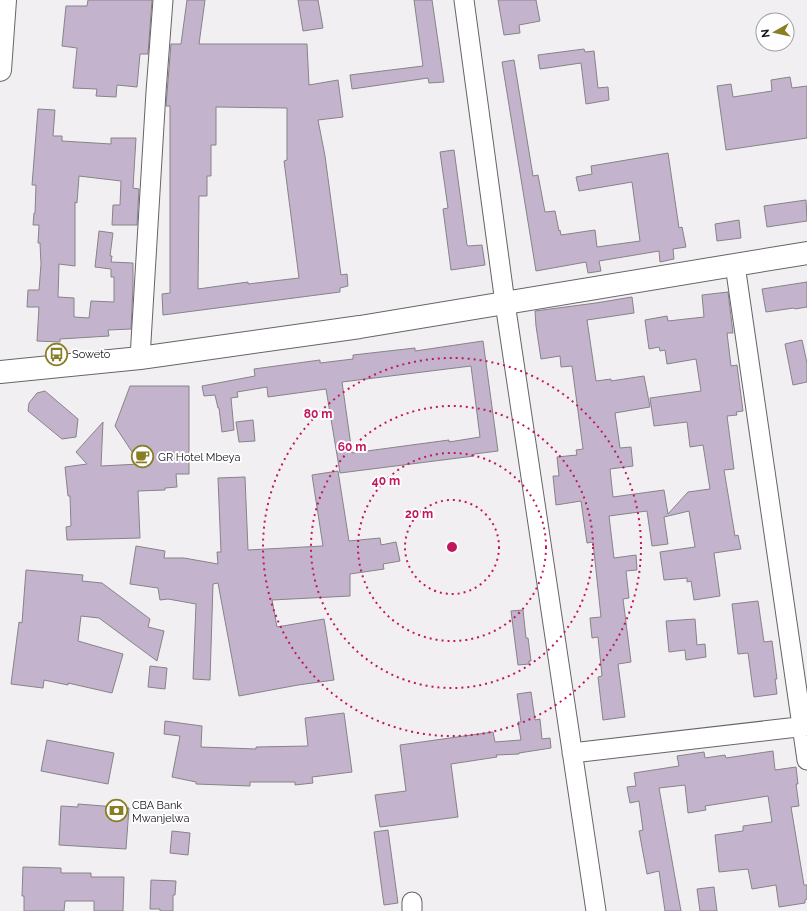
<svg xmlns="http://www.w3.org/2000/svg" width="807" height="911" viewBox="0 0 807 911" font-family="Raleway,sans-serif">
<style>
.building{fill:#c4b3cd;stroke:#868487;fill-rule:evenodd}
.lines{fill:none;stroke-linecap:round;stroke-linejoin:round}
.minor-casing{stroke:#666468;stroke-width:21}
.tertiary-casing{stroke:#666468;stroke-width:24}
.trunk-casing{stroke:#666468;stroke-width:24}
.minor{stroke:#fff;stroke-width:19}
.tertiary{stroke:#fff;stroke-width:22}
.trunk{stroke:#fff;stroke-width:22}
.ring{fill:none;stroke:#c2185b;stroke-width:2;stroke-dasharray:2 4}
.labels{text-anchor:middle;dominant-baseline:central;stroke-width:4;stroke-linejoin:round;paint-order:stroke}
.poi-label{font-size:11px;fill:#151415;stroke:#fefdff;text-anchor:start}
.centre{fill:#c2185b;stroke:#fefdff;stroke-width:2}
.ring-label{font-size:12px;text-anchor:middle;font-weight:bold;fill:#c2185b;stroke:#fefdff;stroke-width:4;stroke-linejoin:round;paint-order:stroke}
</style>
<rect width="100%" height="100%" fill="#f2eff3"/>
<path class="building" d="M88,0h64l-4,54h-8l-3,33 -20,-2 -1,12 -20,-1 1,-7 -24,-1 4,-40 -15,-2 4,-40h21z
M187,0h18l-6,44h108l2,41 29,-5 5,37 -25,3 7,36 16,119 6,-1 1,12 -8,2v4l-177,23 -1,-21 8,-1v-187h-4l1,-13 4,-49h10zM216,107l71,1v52l-3,1 15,117 -51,6v-2l-50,7 1,-93h8v-20h4v-31h5z
M298,0h20l5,28 -20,3z
M414,0h18l12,82 -15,1 -1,-5 -76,11 -2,-14 73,-9z
M498,0h38l4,21 -21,4 1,8 -16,2z
M584,49l1,3 9,-1 4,37 10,-1 1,13 -23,4 -5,-41 -41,6 -2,-14z
M514,60l19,116 5,-1 7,37 10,-1 4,20 1,-1 1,5 34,-5 2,17 43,-6 -8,-59 -53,9 -3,-14 16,-3 -1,-8 77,-13 11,75 3,-1 4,20 -13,2 1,10 -14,3 -1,-11 -60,10 2,10 -13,2 -2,-11 -50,9 -34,-209z
M790,77l2,11 15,-2v52l-81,12 -9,-64 14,-2 2,13 39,-6 -1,-11z
M38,109l17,1 -2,26h9v5l49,3v-6h25l-3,50 6,1 -2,36h-25l1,-20h7l1,-24 -42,-5 -2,27 -2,-1v64l-16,-2 -1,33 16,1v19l15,1 2,-17 23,1v-25h-3v-8l-16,-2 4,-36 14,2 -3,23h2l-1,6 22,1v24l-2,42 -23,1 1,6 -49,3v3l-23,-1 2,-34h-12l1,-17h11l2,-26 -1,-21h-2l1,-18h-6l1,-12h1l1,-28h-4z
M454,150l13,95 1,1 14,-1 3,20 -34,5 -8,-61 5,-1 -8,-56z
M806,200l1,21 -40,6 -3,-21z
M739,220l2,18 -24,3 -2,-17z
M807,282v25l-12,2 -1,-1 -28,4 -4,-23z
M728,292l5,41h-6l4,33 6,-1 6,46 -7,1 1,3 -10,1 7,53 -10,1 11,66 3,-1 3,14 -27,4 6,43 -26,4 -3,-19 -4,1v-4l-23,2 -4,-28 35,-5 -6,-36 -25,6 4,27 -16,2 -5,-35 -38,5 5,42 22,-3 1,15 -11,1 3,27 -6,1 8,63 -13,2 7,53 -22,3 -5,-43 4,-1 -4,-39 -6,1 -2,-20 11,-1 -8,-75 -6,1 -6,-42 -25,4 -3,-29h6l-2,-19 20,-2 -1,-5 7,-1 -11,-83 -11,1 -1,-11 -19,3 -5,-33 -1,-15 61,-8 36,-6 2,16 -47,7 9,61 15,-2v2l33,-5 6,31 -35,6 5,35 11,-1 2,19 -23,3 3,28 51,-7 4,24 20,-22 22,-3 -7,-44 -13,2 -3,-25 -33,4 -4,-28 51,-7 -5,-32 -29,5 -2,-14 -5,1 -1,-4 -10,2 -4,-29 22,-4 1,5 36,-4 -2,-22z
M802,340l5,23v19l-14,3 -8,-41z
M483,341l15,110 -24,3v2l-134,17 -14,-84 -58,8 -1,-10 -30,5 1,5 -7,1 3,32 -12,2 -3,-24h-1l-3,-13 -11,1 -2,-10 53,-10 -1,-7 66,-9v3l33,-4v-4l62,-7v3zM471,366l9,71 -31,5v-2l-97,13 -10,-71z
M130,386h59v88h-13l1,13 -12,1v2l-27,1 2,47 -73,2 -1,-13 5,-1 -1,-30h-2l-3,-29 22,-3 -11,-12 27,-30 -2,44 39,-2 -25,-38z
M45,391l33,28 -2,18 -14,2 -34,-28 1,-8 8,-10z
M253,420l2,21 -16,1 -3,-20z
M338,471l11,70 31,-3 1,7 15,-3 4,19 -17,3 1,5 -34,5v22l-78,4 5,27 47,-8 10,61 -36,5 -59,11 -21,-113 -5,1 -3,96 -17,-1 3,-75 -28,-5 -8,1 -2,-12 -28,-4 6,-38 29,5 -1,7h20l34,6 -1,-12h4l-3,-74 27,-1 3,73 75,-4 -11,-71z
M26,570l57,5 -1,6 20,2 48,36 -2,8 16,4 -7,30 -58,-43 -18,-2 -3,25 45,13 -11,39 -44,-10v2l-24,-5 -1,8 -32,-4 8,-62 3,1z
M758,601l6,41 8,-1 5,38h-2l2,15 -23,3 -6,-44 -10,1 -6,-50z
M523,610l3,28h2l3,23h-2v3l-11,1 -7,-54z
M695,619l2,26 8,-1 1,13 -20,3 -1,-10 -16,2 -3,-31z
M150,666l17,2 -2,21 -17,-2z
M531,692l4,28 5,-1 2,20 8,-1 1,10 -32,5v1l-23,1 1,2 -46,7 7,53 -78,10 -5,-32 31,-4 -6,-46 93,-13 2,10 26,-2 -3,-18h3l-4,-28z
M344,713l8,59 -40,5 1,6 -18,2v-3h-45v4l-54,-2v-2l-24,-5 8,-41 -16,-2 1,-13 37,5 -1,21 55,2v-2l52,-1 -3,-28z
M47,740l67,13 -6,31 -67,-13z
M773,751l2,19 21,-3 2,17h-2l3,22 -8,1 13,78h3v14l-2,1v3l-26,4 -3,-22 -24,4 -4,-20 -29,3 -4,-37 28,-4v-5l29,-4 -4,-26 -63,10 1,4 -18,3 -3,-28 -26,3 22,123h-16l-6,-40 -12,3 -8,-43 4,-1 -4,-29 -9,2 -3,-16 9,-1 -2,-13 45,-7 -2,-10 27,-4 1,6 20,-3 1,3z
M78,804l51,4 -3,41 -67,-4 2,-39 17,1z
M388,830l10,73 -14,2 -10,-73z
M172,831l18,2 -2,22 -18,-2z
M23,867l38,1v5h30v4h33l-1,34h-29v-10h-29l-1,10h-40v-15h-2z
M151,880l25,1 -1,14h-2v16h-13v-2h-10z
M714,887l3,24h-17l-3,-22z"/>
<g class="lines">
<defs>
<path id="minor" d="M464,0l41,303 91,608
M735,265l72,495
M140,358l16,-266 7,-92
M572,753l235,-27
M412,911v-9"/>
<path id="tertiary" d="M0,372l140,-14 220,-31 447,-74"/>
<path id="trunk" d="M0,70l5,-70"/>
</defs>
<use href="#minor" class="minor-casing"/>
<use href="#tertiary" class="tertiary-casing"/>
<use href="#trunk" class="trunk-casing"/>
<use href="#minor" class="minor"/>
<use href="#tertiary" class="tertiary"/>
<use href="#trunk" class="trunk"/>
</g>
<g class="ring">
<circle cx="452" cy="547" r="47"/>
<circle cx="452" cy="547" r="94"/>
<circle cx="452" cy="547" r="141"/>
<circle cx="452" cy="547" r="189"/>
</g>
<defs>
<symbol id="bus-ring" viewBox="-11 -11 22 22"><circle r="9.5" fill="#fefdff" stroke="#887e24" stroke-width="1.5"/><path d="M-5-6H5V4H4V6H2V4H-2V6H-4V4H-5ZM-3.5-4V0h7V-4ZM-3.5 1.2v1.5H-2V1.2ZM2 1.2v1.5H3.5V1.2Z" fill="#887e24"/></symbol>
<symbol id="cafe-ring" viewBox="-11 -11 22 22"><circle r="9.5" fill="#fefdff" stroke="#887e24" stroke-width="1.5"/><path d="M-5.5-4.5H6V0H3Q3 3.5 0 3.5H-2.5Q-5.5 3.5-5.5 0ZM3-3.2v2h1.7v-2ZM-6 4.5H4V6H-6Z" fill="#887e24"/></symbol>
<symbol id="bank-ring" viewBox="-11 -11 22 22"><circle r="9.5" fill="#fefdff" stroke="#887e24" stroke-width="1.5"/><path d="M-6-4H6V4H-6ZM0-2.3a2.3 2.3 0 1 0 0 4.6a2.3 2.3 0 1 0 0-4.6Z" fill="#887e24"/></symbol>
</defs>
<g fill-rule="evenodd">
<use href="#bus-ring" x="44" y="342" width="25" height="25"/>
<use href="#cafe-ring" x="130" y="444" width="25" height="25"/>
<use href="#bank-ring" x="104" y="798" width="25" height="25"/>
</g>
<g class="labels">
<g class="poi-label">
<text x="72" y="354">Soweto</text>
<text x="158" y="457">GR Hotel Mbeya</text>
<text x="132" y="805">CBA Bank<tspan x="132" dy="13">Mwanjelwa</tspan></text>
</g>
</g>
<circle cx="452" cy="547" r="6" class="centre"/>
<g class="ring-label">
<text x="318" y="418">80 m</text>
<text x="352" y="451">60 m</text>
<text x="386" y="485">40 m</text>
<text x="419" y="518">20 m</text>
</g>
<g transform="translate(775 32) rotate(262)"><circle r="19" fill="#fefdff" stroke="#a1a0a1"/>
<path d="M0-3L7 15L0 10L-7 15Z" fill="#887e24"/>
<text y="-6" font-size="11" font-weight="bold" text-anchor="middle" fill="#151415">N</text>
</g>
</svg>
